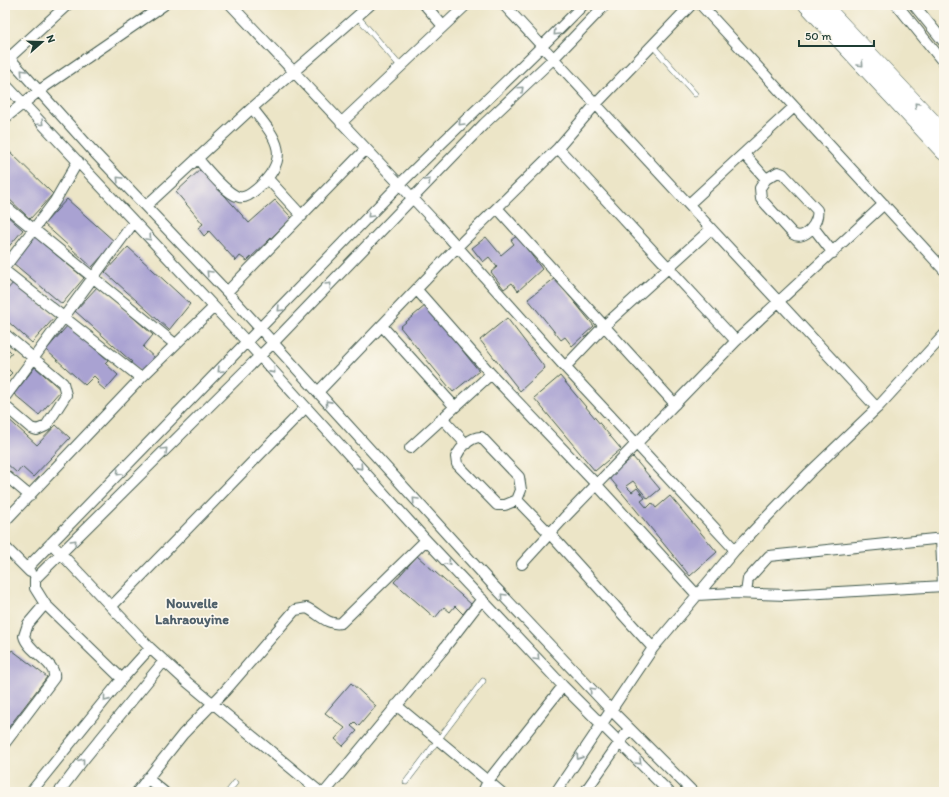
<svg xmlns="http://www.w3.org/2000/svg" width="949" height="797" viewBox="0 0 949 797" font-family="Itim,sans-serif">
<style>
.building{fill:#a9a2d2}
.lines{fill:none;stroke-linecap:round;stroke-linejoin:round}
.lane-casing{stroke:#3e564a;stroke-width:6}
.street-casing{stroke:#3e564a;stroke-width:12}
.secondary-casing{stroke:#3e564a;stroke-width:16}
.lane{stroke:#fff;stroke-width:5}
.street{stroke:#fff;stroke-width:10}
.secondary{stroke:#fff;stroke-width:15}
.oneway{stroke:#8f9e9a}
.labels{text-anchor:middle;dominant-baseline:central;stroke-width:3.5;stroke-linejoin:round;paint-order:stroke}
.neighbourhood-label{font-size:14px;font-weight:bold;fill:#4f606b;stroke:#fbf7ec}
</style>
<rect width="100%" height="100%" fill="#fbf7ec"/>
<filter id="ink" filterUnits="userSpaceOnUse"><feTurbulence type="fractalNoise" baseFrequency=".025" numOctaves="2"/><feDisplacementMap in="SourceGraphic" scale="8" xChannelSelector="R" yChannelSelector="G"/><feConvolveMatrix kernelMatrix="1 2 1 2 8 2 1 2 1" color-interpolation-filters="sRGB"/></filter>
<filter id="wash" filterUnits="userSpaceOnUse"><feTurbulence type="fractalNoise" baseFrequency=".012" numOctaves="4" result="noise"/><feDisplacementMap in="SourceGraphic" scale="16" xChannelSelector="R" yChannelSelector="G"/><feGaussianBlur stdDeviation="0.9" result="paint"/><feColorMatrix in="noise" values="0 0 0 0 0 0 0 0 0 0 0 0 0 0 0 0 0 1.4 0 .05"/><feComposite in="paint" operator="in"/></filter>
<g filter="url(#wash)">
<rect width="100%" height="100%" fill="#ece5c7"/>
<g id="blocks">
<path class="building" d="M5,147l48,47 -23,25 -25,-24z
M201,169l48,54 26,-23 17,18 -45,43 -7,-5 -4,5 -27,-30 -5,5 -6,-8 5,-4 -27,-32z
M67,199l48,43 -23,25 -48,-43z
M5,214l18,16 -18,21z
M517,236l25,33 -24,22 -6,-8 -8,6 -13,-17 6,-5 -8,-10 -6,5 -11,-14 14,-11 15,18 13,-11 -3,-4z
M35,237l49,41 -22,26 -49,-41z
M128,247l62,57 -21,26 -64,-58z
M555,278l39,48 -22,20 -7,-9 -4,3 -33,-41z
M15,281l40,36 -23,26 -27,-24v-27z
M98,286l55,49 -10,12 13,12 -13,15 -13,-11 2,-1 -57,-51z
M426,305l53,66 -26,21 -53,-65z
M507,318l38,50 -25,23 -40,-51z
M68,325l40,35 -3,3 13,12 -13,15 -8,-7 2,-2 -5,-5 -9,9 -39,-35z
M5,346l7,7 -5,6 -2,-3z
M5,366l7,7 -7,7z
M35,367l26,23 -22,25 -25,-21z
M560,376l61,73 -26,22 -61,-73z
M5,416l32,29 19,-20 14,13 -37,39 -11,-10 -5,6 -12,-11z
M633,457l27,32 -12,10 -15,-18 -7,5 6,6 5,-4 8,10 -4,3 6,7 5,-5 4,5 14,-12 47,56 -27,24 -81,-99z
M417,556l54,48 -8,10 -8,-8 -5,6 -6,-5 -9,11 -41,-36z
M12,650l35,27 -42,55v-73z
M351,683l25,23 -17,20 -4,-4 -4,4 6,5 -14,15 -8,-7 10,-11 -20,-15z"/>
</g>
</g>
<g filter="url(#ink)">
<use href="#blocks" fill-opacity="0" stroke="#3e564a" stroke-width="1"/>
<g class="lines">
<defs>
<path id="lane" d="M357,16l44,51
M652,45l43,49
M406,782l77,-101
M228,792l7,-9"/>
<path id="street" d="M231,5l206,219 128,143 170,183
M425,5l18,21
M504,5l373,403
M701,5l243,265
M897,5l47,58
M914,5l30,37
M5,53l87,97 135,142 265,292 119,126 82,82
M10,57l57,-52
M5,84l242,258 179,198 137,146 106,106
M5,118l35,-28 124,-85
M341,123l125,-118
M558,148l178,193
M744,154l22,25
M197,158c9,10 29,36 42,39 7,2 14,-5 19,-9 35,-32 18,-50 -6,-80
M778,172l5,2 34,36c3,11 -12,32 -24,24l-32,-35 -1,-11 6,-9z
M268,179l34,37
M689,204l105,-97
M5,206l170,138
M146,206l106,-98 118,-103
M498,209l177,195
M813,227l20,26
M5,267l50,-66 23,-40
M5,271l136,107
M417,290l74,84 106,111 100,110 35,-2 54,2 158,-9
M227,292l138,-142
M382,326l72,80
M5,334l58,49 3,12 -20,31 -9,4 -6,-2 -26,-22
M565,367l39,-41 107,-97
M318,392l139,-145 101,-99 37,-43 96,-100
M5,397l129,-175
M442,418l24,26
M481,437l38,40 2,13 -4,10 -12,5h-8l-40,-41 -1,-7c4,-9 14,-20 25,-20z
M410,448l81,-74
M5,475l25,21
M517,500l33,34 103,114
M5,521l136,-143 73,-71
M941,538l2,48
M51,543l99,105 37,34 133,110
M5,547l25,25
M522,564l42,-46 172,-177 148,-137
M27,568c124,-127 247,-255 371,-382 61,-61 125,-119 185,-181
M746,593l2,-14 21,-23 175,-18
M111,607l195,-200
M122,679l-77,-75 -10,-16v-9l238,-236 211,-219 70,-66 51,-53
M396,705l105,87
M5,743l49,-65c3,-15 -26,-26 -30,-42l4,-12 17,-20
M147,778l17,14
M31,792l91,-113 28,-31
M59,792l25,-33 80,-98
M137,792l46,-58 42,-43 70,-81 12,-2c11,5 21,18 34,15l85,-83
M325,792l117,-141 40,-52
M483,792l5,-11 75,-95
M556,792l97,-144 82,-98 74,-77 68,-65 67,-73
M585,792l44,-63"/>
<path id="secondary" d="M806,5l138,148
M824,5l120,128"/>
</defs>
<use href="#lane" class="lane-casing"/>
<use href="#street" class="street-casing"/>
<use href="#secondary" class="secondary-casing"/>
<use href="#lane" class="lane"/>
<use href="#street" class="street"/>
<use href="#secondary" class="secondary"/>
</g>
<defs><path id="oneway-chevron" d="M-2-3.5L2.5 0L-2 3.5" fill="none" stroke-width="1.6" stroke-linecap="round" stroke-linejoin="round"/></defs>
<g class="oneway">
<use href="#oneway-chevron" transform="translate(556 33) rotate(134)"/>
<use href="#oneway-chevron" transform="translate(861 64) rotate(47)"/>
<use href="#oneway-chevron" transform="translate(23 72) rotate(-133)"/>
<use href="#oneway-chevron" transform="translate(521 89) rotate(-43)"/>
<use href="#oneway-chevron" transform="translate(917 105) rotate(-133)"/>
<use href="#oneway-chevron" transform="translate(41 123) rotate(46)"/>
<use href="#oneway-chevron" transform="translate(461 123) rotate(135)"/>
<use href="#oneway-chevron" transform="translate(119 179) rotate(-134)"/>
<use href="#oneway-chevron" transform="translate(428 181) rotate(-46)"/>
<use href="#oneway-chevron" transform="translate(370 215) rotate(134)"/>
<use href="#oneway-chevron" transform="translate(149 238) rotate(47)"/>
<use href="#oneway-chevron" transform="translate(209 273) rotate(-133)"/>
<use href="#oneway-chevron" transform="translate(329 285) rotate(-46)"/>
<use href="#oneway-chevron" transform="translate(280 309) rotate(134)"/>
<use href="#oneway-chevron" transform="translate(220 370) rotate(134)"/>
<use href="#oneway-chevron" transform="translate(273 371) rotate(48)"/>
<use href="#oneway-chevron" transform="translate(328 403) rotate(-132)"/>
<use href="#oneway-chevron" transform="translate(165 450) rotate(-45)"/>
<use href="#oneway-chevron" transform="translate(360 467) rotate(48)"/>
<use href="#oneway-chevron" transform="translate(119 473) rotate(134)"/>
<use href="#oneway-chevron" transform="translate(415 500) rotate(-133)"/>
<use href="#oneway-chevron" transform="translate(74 542) rotate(-45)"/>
<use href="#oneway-chevron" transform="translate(448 563) rotate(47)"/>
<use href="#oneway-chevron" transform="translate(503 596) rotate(-133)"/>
<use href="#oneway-chevron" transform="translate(537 658) rotate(47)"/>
<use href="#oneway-chevron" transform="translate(592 690) rotate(-133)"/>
<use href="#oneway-chevron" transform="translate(106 699) rotate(129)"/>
<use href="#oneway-chevron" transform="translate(579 757) rotate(124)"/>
<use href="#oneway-chevron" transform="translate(82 761) rotate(-52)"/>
<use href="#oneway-chevron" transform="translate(639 762) rotate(44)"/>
</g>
</g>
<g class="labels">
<g class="neighbourhood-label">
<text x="192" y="603">Nouvelle<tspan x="192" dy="16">Lahraouyine</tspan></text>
</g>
</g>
<rect width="949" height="797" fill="none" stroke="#fbf7ec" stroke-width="20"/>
<g transform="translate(42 42) rotate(70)" stroke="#fbf7ec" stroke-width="3" paint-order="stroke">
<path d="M0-3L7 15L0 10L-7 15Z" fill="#1f3d34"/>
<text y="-6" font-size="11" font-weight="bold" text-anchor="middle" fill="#1f3d34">N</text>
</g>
<path d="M799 40v6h75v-6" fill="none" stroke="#1f3d34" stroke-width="2"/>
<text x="805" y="40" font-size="12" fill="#1f3d34" stroke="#fbf7ec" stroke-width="3" paint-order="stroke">50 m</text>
</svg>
